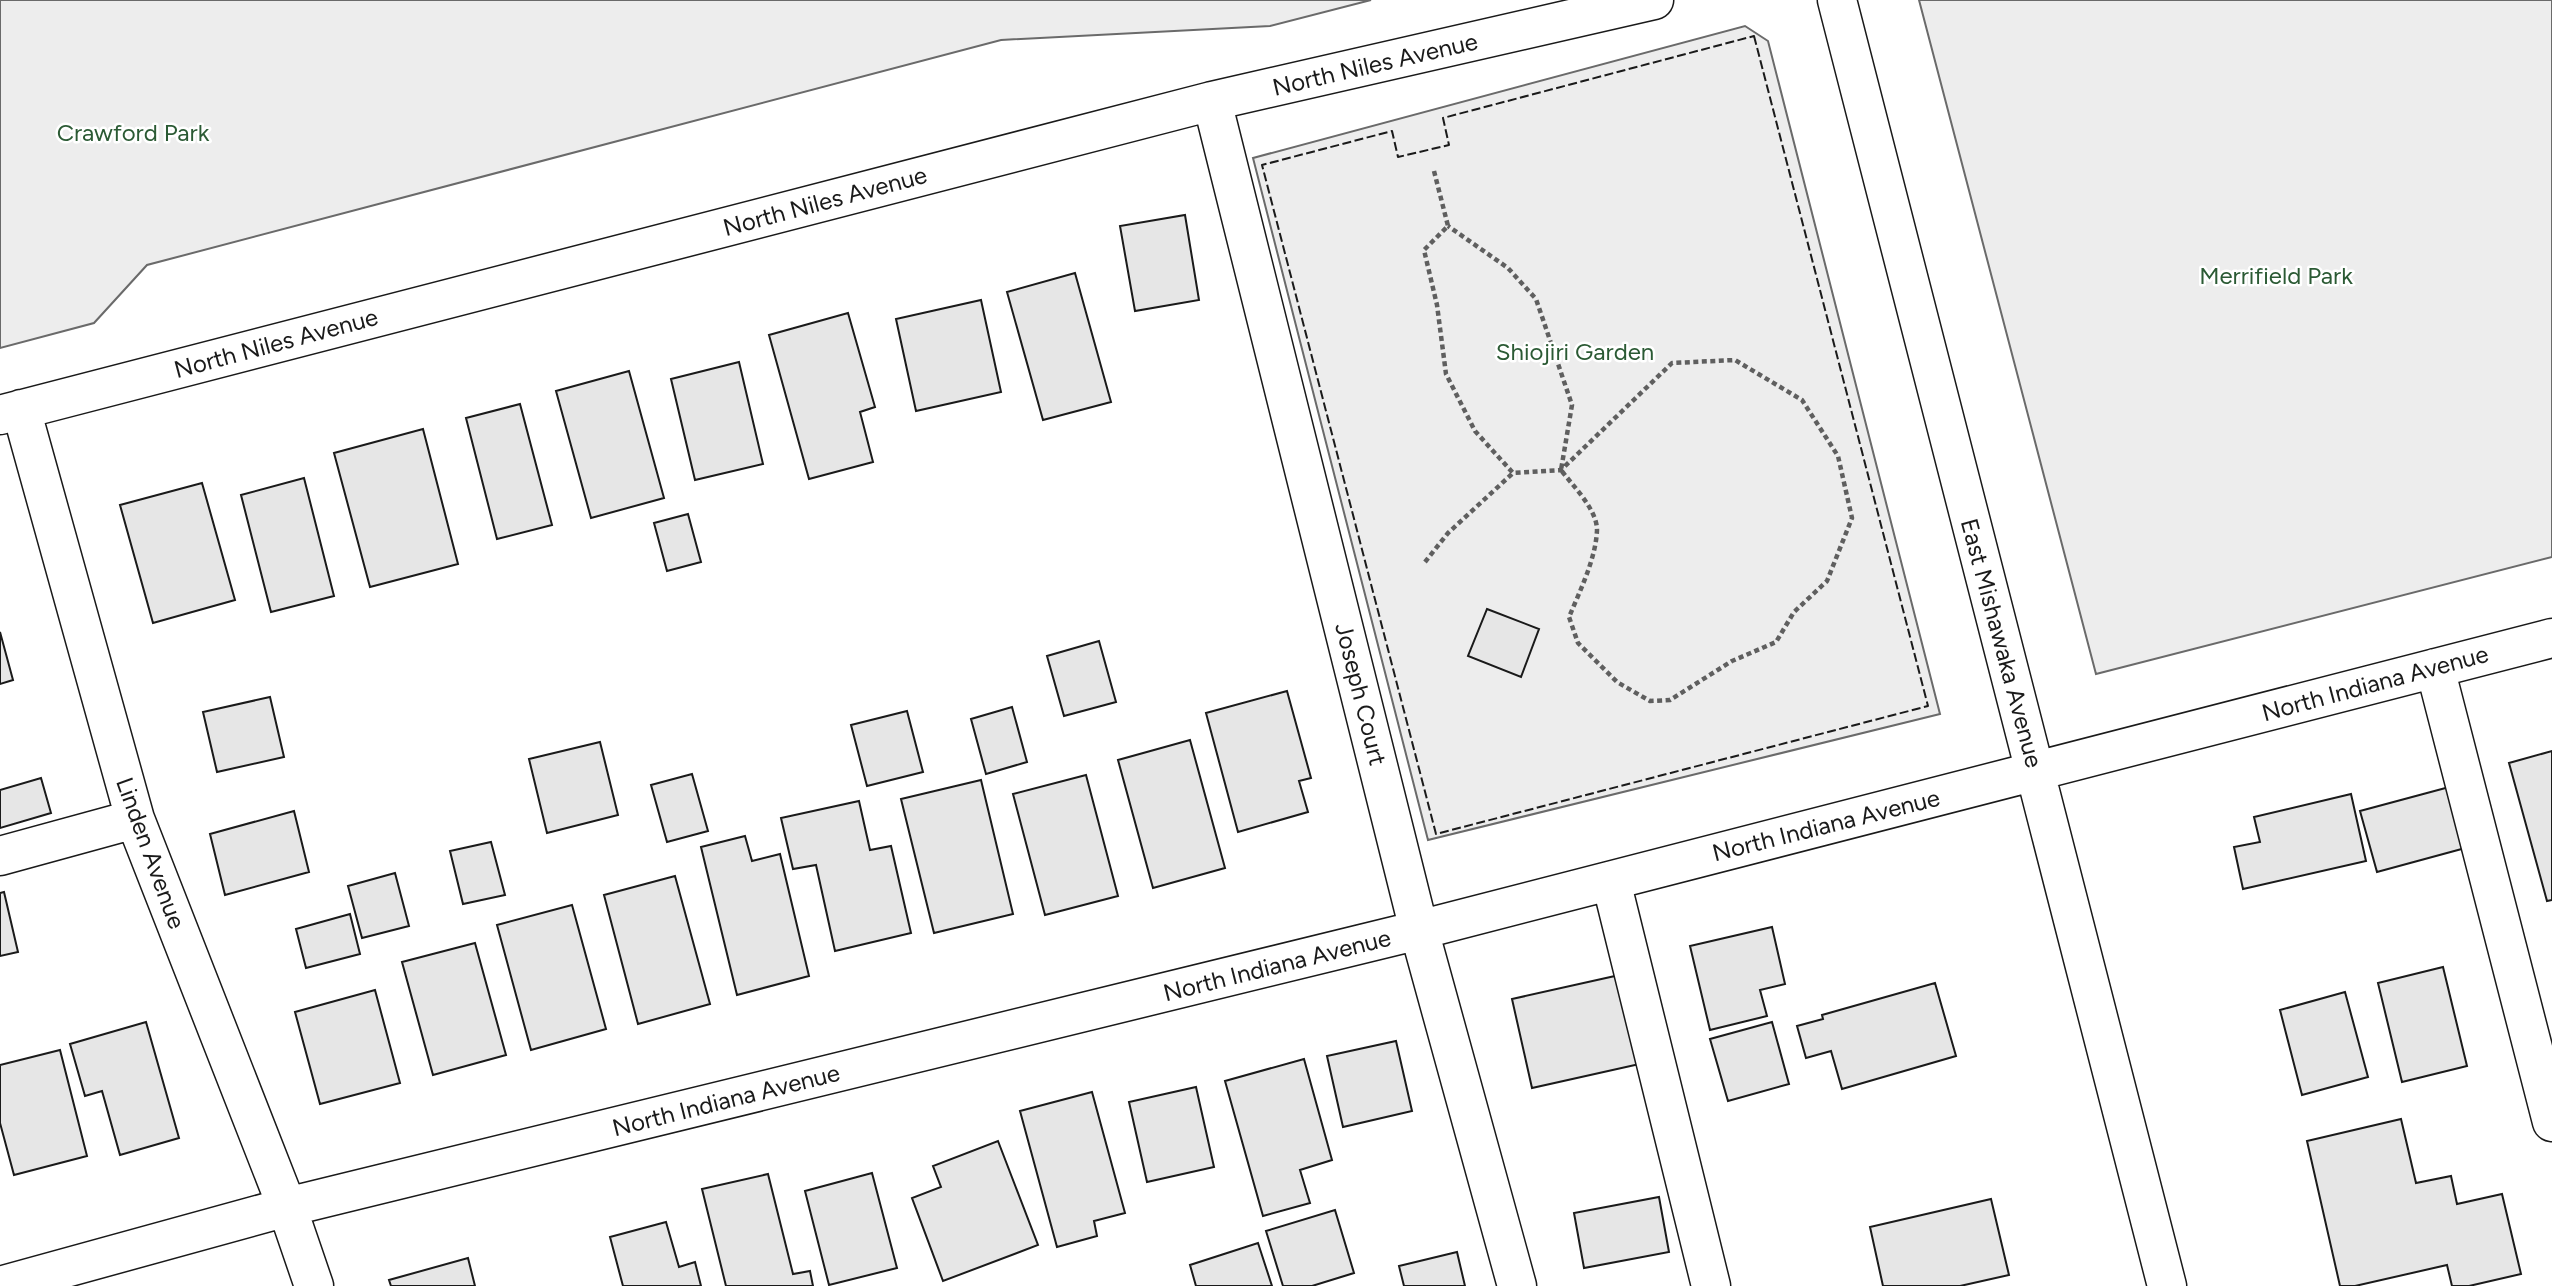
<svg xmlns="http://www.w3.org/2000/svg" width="2552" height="1286" viewBox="0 0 2552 1286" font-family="Figtree,sans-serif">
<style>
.built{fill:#ededed;stroke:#6a6a6a;stroke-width:2}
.building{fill:#e6e6e6;stroke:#1a1a1a;stroke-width:2}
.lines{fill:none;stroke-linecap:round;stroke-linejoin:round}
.minor-casing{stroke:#1a1a1a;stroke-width:41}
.path{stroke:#5f5f5f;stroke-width:4.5;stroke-dasharray:5 3.5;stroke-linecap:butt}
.minor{stroke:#fff;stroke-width:38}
.fence{stroke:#1a1a1a;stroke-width:2;stroke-dasharray:9 3.5;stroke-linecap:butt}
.labels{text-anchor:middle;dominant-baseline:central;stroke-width:5;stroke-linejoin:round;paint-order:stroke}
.street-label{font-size:24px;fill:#1a1a1a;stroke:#fff}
.park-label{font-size:24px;fill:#2b5a34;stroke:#fff}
</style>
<rect width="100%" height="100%" fill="#fff"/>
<path class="built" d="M0,0h1371l-101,26 -269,14 -854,225 -53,58 -94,25z
M1919,0h633v557l-456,117z
M1745,26l23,15 172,673 -512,126 -175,-682z"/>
<path class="building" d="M1185,215l14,85 -64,11 -15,-85z
M1075,273l36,129 -68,18 -36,-128z
M981,300l20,92 -85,19 -20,-92z
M848,313l27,94 -15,5 13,50 -64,17 -40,-144z
M739,362l24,102 -68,16 -24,-101z
M629,371l35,127 -73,20 -35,-127z
M520,404l32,121 -55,14 -31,-121z
M423,429l35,135 -88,23 -36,-134z
M304,478l30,118 -63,16 -30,-117z
M202,483l33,117 -82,23 -33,-118z
M688,514l13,48 -34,9 -13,-48z
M1487,609l52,20 -18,48 -53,-21z
M0,632l13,48 -13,4z
M1099,641l17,61 -52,14 -17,-60z
M1287,691l24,87 -12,3 9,31 -70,20 -32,-119z
M270,697l14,60 -67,15 -14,-60z
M1012,707l15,55 -41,12 -15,-55z
M907,711l16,61 -56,14 -16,-61z
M1190,740l35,128 -72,20 -35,-128z
M600,742l18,73 -71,18 -18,-74z
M2552,751v149l-5,1 -38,-138z
M692,774l16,57 -41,11 -16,-57z
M1086,775l32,121 -73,19 -32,-121z
M41,778l10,35 -51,15v-38z
M981,780l32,134 -79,19 -33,-134z
M2453,786l16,61 -92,25 -17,-61z
M2351,794l15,67 -123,28 -9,-42 26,-5 -6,-25z
M859,801l11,49 21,-4 20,87 -76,18 -19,-86 -23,4 -12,-51z
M294,811l15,61 -84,23 -15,-61z
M745,836l7,25 28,-7 29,122 -72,19 -36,-148z
M491,842l14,53 -42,9 -13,-53z
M395,873l14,53 -47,12 -14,-52z
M675,876l35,128 -72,20 -34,-129z
M4,892l14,60 -18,4v-63z
M572,905l34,124 -75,21 -34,-125z
M350,914l10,40 -54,14 -10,-39z
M1772,927l13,57 -25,6 7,26 -57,14 -20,-84z
M475,943l31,112 -73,20 -31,-113z
M2443,967l24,99 -65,16 -24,-99z
M1624,974l20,89 -112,25 -20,-89z
M1935,983l21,73 -114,33 -11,-38 -25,7 -9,-32 26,-7 -1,-4z
M375,990l25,93 -80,21 -25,-92z
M2345,992l23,85 -66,18 -22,-85z
M146,1022l33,116 -59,17 -18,-64 -17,5 -15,-52z
M1772,1022l17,62 -61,17 -18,-62z
M1396,1041l16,70 -69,16 -16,-71z
M60,1050l27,106 -73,19 -14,-52v-58z
M1304,1059l28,101 -32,10 10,33 -47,13 -38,-135z
M1196,1087l18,80 -67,15 -18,-80z
M1092,1092l33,121 -31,8 3,15 -40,11 -37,-136z
M2401,1119l15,64 35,-7 6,28 45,-10 19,80 -52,12h-17l-5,-21 -92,21h-15l-33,-145z
M998,1141l40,104 -95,36 -31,-83 29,-11 -8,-21z
M872,1173l25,95 -68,17 -24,-94z
M768,1174l25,100 17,-3 3,15h-87l-24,-97z
M1659,1197l10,55 -85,16 -10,-55z
M1991,1199l18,76 -49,11h-77l-13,-59z
M1335,1210l19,63 -42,13h-29l-17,-55z
M666,1222l13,45 16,-5 6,24h-78l-13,-49z
M1258,1243l14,43h-76l-6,-21z
M1457,1252l8,34h-61l-5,-20z
M468,1258l7,28h-84l-2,-6z"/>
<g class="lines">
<defs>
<path id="minor" d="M1837,0l330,1286
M1212,101l207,829 98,356
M21,409l114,410 152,388 27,79
M0,415l1212,-314 442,-101
M2435,668l117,454
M0,856l135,-37
M1611,881l100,405
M0,1286l287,-79 1132,-277 1133,-292"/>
</defs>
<use href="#minor" class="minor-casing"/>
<path class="path" d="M1434,171l14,55 -24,24 13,55 9,69 29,57 38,42 48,-3 111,-107 63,-3 67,40 36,56 14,62 -25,63 -33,31 -18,30 -44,19 -62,39 -20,1 -33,-19 -39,-39 -9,-26c11,-26 27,-59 28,-87 0,-21 -25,-45 -36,-60l11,-65 -36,-106 -28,-31 -60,-42
M1425,562l23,-29 65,-60"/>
<use href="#minor" class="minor"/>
<path class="fence" d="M1754,36l174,670 -492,128 -174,-669 130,-34 6,26 51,-12 -6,-27z"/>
</g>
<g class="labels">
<g class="street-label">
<text transform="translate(1375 64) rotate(-13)">North Niles Avenue</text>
<text transform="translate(825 201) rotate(-15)">North Niles Avenue</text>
<text transform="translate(276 343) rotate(-15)">North Niles Avenue</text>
<text transform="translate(2002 643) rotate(75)">East Mishawaka Avenue</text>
<text transform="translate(2375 683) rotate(-15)">North Indiana Avenue</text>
<text transform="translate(1361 694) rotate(76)">Joseph Court</text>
<text transform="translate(1826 825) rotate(-14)">North Indiana Avenue</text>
<text transform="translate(151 853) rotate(70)">Linden Avenue</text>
<text transform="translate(1277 965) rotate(-14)">North Indiana Avenue</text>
<text transform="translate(726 1100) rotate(-14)">North Indiana Avenue</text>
</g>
<g class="park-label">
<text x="133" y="132">Crawford Park</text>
<text x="2276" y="275">Merrifield Park</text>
<text x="1575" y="351">Shiojiri Garden</text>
</g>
</g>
</svg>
